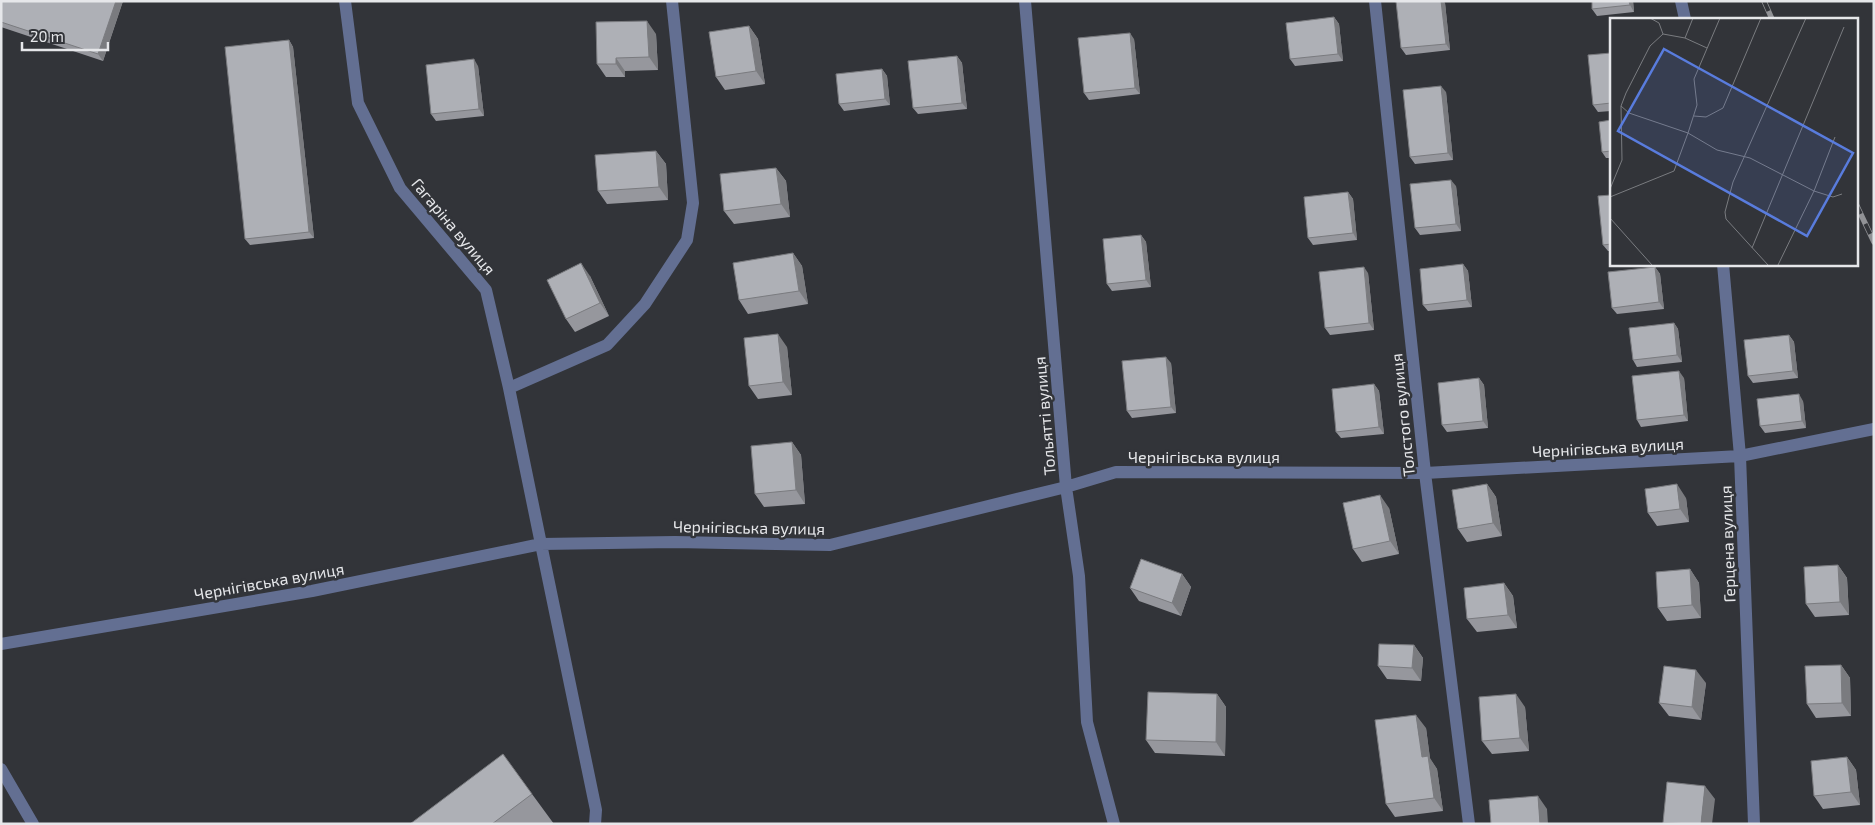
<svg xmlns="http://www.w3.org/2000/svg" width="1875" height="825" viewBox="0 0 1875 825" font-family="'Exo 2',sans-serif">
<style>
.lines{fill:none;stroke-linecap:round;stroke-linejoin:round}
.street{stroke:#636f92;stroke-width:12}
.rail-casing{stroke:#919296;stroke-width:5.5}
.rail{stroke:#323439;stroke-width:4;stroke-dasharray:11;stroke-linecap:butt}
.wall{fill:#96979d}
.shaded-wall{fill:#7a7b7f}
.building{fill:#aeb0b6;stroke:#7a7b7f}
.labels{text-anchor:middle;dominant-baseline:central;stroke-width:5;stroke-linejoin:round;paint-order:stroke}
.street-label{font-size:16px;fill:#e6e7ea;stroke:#323439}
.inset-road{fill:none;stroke:#7a7c80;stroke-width:1}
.view{fill:#597cdd;fill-opacity:0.15;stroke:#597cdd;stroke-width:2.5}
.inset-edge{fill:none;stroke:#e6e7ea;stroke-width:2.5}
</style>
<rect width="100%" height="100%" fill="#323439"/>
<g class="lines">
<path class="street" d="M345,1l13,102 42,85 86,102 23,98 32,156 134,-2 155,3 236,-58 50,-15 309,1 315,-17 134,-27
M1025,1l41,486 13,89 8,146 27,102
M1375,1l50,472 44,351
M1681,1l4,18
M1723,264l17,192 14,368
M509,388l98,-43 38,-41 42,-64 6,-37 -21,-202
M1,644l311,-53 229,-47 55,266 -1,14
M1,769l32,55"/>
<defs>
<path id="rail" d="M1764,1l8,18
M1856,204l18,38"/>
</defs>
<use href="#rail" class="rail-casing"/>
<use href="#rail" class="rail"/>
</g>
<path class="wall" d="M1,1h122l-20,60 -102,-34z
M1592,1h41l1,11 -37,4 -5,-7z
M1445,3l5,47 -44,5 -5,-7z
M1334,17l5,7 4,37 -48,5 -5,-7z
M749,26l9,13 7,45 -40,6 -9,-13z
M656,34l2,36 -33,1v6h-19l-9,-13z
M1134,39l6,55 -51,6 -5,-7z
M289,40l4,7 21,191 -64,7 -5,-6z
M1611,53v58l-13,1 -5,-7z
M957,56l5,7 5,46 -49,5 -5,-6z
M478,66l6,50 -48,5 -5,-7z
M882,69l5,7 3,29 -46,6 -5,-7z
M1446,92l7,68 -38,4 -5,-7z
M1611,120v38h-5l-4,-6z
M656,151l10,13 2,36 -61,4 -9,-13z
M776,168l10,13 4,36 -56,7 -10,-13z
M1456,186l5,45 -41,4 -5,-7z
M1348,192l5,7 4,41 -44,5 -5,-7z
M1611,195v56h-3l-5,-6z
M1141,235l5,7 5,45 -39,4 -5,-7z
M793,253l9,13 6,38 -60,10 -9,-14z
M1463,264l5,7 4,36 -44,4 -5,-6z
M1655,267l5,7 4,35 -47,5 -5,-6z
M1368,273l6,57 -44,5 -5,-7z
M590,276l19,40 -34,16 -9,-13z
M1674,323l4,6 4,33 -45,5 -4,-7z
M1789,335l5,7 4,36 -45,5 -5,-7z
M787,347l5,48 -34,4 -9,-13z
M1171,363l5,50 -44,5 -5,-7z
M1479,378l5,7 4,43 -41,4 -5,-7z
M1684,378l4,43 -47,6 -4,-7z
M1374,384l5,7 5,43 -43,4 -5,-6z
M1803,401l3,27 -41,5 -5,-7z
M792,442l9,13 4,49 -41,3 -9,-13z
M1487,484l9,13 6,39 -35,6 -9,-13z
M1686,498l3,24 -32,4 -9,-13z
M1389,508l10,46 -37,8 -9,-13z
M1838,565l9,13 2,37 -34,2 -9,-13z
M1690,569l9,14 2,35 -34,3 -9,-13z
M1182,574l9,13 -10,29 -42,-15 -9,-13z
M1504,583l9,13 4,32 -40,4 -10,-13z
M1414,645l9,13 -2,23 -34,-2 -9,-13z
M1841,665l9,13 1,38 -35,2 -9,-14z
M1706,683l-5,37 -32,-4 -10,-13z
M1217,694l9,13 -1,49 -70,-3 -9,-13z
M1525,707l4,44 -37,3 -10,-13z
M1426,728l4,31 7,10 6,42 -48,6 -9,-13z
M1847,757l9,13 4,35 -37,4 -9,-13z
M532,794l22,30h-144z"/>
<path class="shaded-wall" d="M116,1h7l-20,60 -5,-7z
M1441,1h3l1,2 5,47 -4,-6z
M1629,1h4l1,11 -4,-7z
M1334,17l5,7 4,37 -5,-7z
M647,21l9,13 2,36 -9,-13z
M749,26l9,13 7,45 -9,-13z
M1130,33l4,6 6,55 -5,-6z
M289,40l4,7 21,191 -5,-6z
M957,56l5,7 5,46 -5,-6z
M616,58l9,13v6l-9,-13z
M474,59l4,7 6,50 -5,-7z
M882,69l5,7 3,29 -5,-6z
M1441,86l5,6 7,68 -5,-7z
M656,151l10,13 2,36 -9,-13z
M776,168l10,13 4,36 -9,-13z
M1451,180l5,6 5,45 -5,-7z
M1348,192l5,7 4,41 -4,-7z
M1141,235l5,7 5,45 -5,-7z
M793,253l9,13 6,38 -9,-13z
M581,263l9,13 19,40 -9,-13z
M1463,264l5,7 4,36 -5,-7z
M1364,267l4,6 6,57 -5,-7z
M1655,267l5,7 4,35 -5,-7z
M1674,323l4,6 4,33 -5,-7z
M778,334l9,13 5,48 -9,-13z
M1789,335l5,7 4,36 -5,-7z
M1166,357l5,6 5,50 -5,-6z
M1679,371l5,7 4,43 -4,-6z
M1479,378l5,7 4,43 -5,-7z
M1374,384l5,7 5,43 -5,-7z
M1799,394l4,7 3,27 -4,-7z
M792,442l9,13 4,49 -9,-14z
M1487,484l9,13 6,39 -9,-13z
M1677,484l9,14 3,24 -9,-13z
M1380,495l9,13 10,46 -9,-13z
M1838,565l9,13 2,37 -9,-13z
M1690,569l9,14 2,35 -9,-13z
M1182,574l9,13 -10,29 -9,-13z
M1504,583l9,13 4,32 -9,-13z
M1414,645l9,13 -2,23 -9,-13z
M1841,665l9,13 1,38 -9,-13z
M1696,670l10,13 -5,37 -9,-13z
M1217,694l9,13 -1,49 -9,-14z
M1516,694l9,13 4,44 -9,-13z
M1416,715l10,13 4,30 7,11 6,42 -9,-13 -12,-41z
M1847,757l9,13 4,35 -9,-13z
M1705,786l10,13 -3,25h-11z
M1538,796l9,13 1,15h-8z"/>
<path class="building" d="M1,1h115l-18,53 -97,-32z
M1396,1h45l5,43 -45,4z
M1592,1h37l1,4 -38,4z
M1334,17l4,37 -48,5 -4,-36z
M647,21l2,36 -33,1v6h-19l-1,-42z
M749,26l7,45 -40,6 -7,-45z
M1130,33l5,55 -51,5 -6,-55z
M289,40l20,192 -64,7 -20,-192z
M1611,53v50l-18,2 -5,-50z
M957,56l5,47 -49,5 -5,-47z
M474,59l5,50 -48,5 -5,-49z
M882,69l3,30 -46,5 -3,-30z
M1441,86l7,67 -38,4 -7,-67z
M1611,120v31l-9,1 -3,-30z
M656,151l3,36 -61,4 -3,-36z
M776,168l5,36 -57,7 -4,-37z
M1451,180l5,44 -41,4 -5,-44z
M1348,192l5,41 -45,5 -4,-41z
M1611,195v49l-8,1 -5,-49z
M1141,235l5,45 -39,4 -4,-45z
M793,253l6,38 -60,9 -6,-37z
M581,263l19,40 -34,16 -19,-39z
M1463,264l4,36 -44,5 -3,-36z
M1364,267l5,56 -44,5 -6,-56z
M1655,267l4,35 -47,6 -4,-36z
M1674,323l3,32 -44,5 -4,-32z
M778,334l5,48 -34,4 -5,-48z
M1789,335l4,36 -45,5 -4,-36z
M1166,357l5,50 -44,4 -5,-50z
M1679,371l5,44 -47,5 -5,-44z
M1479,378l4,43 -41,4 -4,-42z
M1374,384l5,43 -43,5 -4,-43z
M1799,394l3,27 -42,5 -3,-27z
M792,442l4,48 -41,4 -4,-48z
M1487,484l6,39 -35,6 -6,-39z
M1677,484l3,25 -32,4 -3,-24z
M1380,495l10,46 -37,8 -10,-46z
M1141,559l41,15 -10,29 -42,-15z
M1838,565l2,37 -34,2 -2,-37z
M1690,569l2,36 -34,3 -2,-36z
M1504,583l4,32 -41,4 -3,-31z
M1379,644l35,1 -2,23 -34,-2z
M1841,665l1,38 -35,1 -2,-38z
M1664,666l32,4 -4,37 -33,-4z
M1148,692l69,2 -1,48 -70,-2z
M1516,694l4,44 -38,3 -3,-44z
M1416,715l6,42 6,-1 6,42 -48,6 -11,-84z
M503,754l29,40 -40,30h-82z
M1847,757l4,35 -37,4 -3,-35z
M1667,782l38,4 -4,38 -38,-1z
M1538,796l2,28h-49l-2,-24z"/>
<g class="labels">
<g class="street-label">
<text transform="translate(454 226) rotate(50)">Гагаріна вулиця</text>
<text transform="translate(1402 415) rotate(-96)">Толстого вулиця</text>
<text transform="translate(1044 416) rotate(-95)">Тольятті вулиця</text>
<text transform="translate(1608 447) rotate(-3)">Чернігівська вулиця</text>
<text x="1204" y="456">Чернігівська вулиця</text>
<text transform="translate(749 527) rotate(1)">Чернігівська вулиця</text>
<text transform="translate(1727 544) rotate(-92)">Герцена вулиця</text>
<text transform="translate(269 581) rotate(-10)">Чернігівська вулиця</text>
</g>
</g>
<g transform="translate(1610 18)">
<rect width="248" height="248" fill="#323439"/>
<path class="inset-road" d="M40,0l9,5 4,11 22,4 22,10M110,0l-26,61 3,26 -9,28 29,17 33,8 64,33 19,6 9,-3M75,20l8,-20M84,98l12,1 17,-9 38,-90M0,171l12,-29 -1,-54 5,-13 24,-47 13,-12M0,179l64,-26 14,-38 -59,-20 -8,-7M0,200l42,47M142,230l92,-221M158,247l-42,-46 -1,-7 8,-30 73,-164M168,247l36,-74 21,-54"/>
<path class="view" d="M54,31l189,104 -46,83 -189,-105z"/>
<rect width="248" height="248" class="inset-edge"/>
</g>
<rect width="1875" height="825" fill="none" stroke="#e6e7ea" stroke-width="5"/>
<path d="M22 42v8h86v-8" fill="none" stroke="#e6e7ea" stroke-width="2.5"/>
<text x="30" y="42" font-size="15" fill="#e6e7ea" stroke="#323439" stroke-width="4" paint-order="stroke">20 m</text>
</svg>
